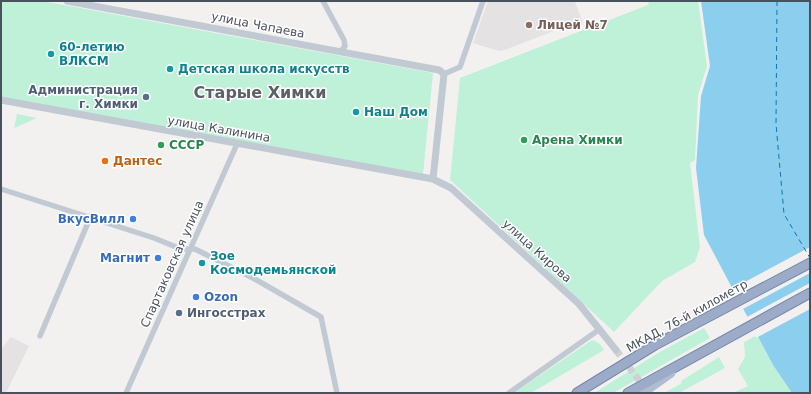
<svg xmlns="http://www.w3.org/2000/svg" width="811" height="394" viewBox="0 0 811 394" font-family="'DejaVu Sans',sans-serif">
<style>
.education{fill:#e4e2e2}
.green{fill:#bff0d8}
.water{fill:#8cceee}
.pier{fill:#f3f1f0}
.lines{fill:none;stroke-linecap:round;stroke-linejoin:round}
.ferry{stroke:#0a79af;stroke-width:1;stroke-dasharray:5 4;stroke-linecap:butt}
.tertiary-tunnel{stroke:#d1d1d3;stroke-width:7;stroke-dasharray:7 3.5;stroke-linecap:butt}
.trunk-casing{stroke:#7387ab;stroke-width:11}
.minor{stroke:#c1c9d2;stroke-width:5.5}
.tertiary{stroke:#c1c9d2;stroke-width:7}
.primary{stroke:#b0bccf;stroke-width:9}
.trunk{stroke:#9cacc8;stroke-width:9}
.education-dot{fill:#8d6e63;stroke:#fff;stroke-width:1.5}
.culture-dot{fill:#0f9aa8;stroke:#fff;stroke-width:1.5}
.service-dot{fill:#5c6f8a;stroke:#fff;stroke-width:1.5}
.leisure-dot{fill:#2e9e5b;stroke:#fff;stroke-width:1.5}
.food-dot{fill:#e8710a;stroke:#fff;stroke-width:1.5}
.shop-dot{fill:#3f7fe0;stroke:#fff;stroke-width:1.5}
.labels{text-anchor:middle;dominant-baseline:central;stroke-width:3;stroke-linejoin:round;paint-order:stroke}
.street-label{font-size:12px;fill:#48515e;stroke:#fff}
.education-label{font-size:12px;font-weight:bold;fill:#785e54;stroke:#fff;text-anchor:start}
.culture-label{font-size:12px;font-weight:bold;fill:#0d838f;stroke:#fff;text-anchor:start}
.service-label{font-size:12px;font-weight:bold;fill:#4e5e75;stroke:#fff;text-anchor:end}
.leisure-label{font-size:12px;font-weight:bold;fill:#27864d;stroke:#fff;text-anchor:start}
.food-label{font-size:12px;font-weight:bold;fill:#c56008;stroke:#fff;text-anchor:start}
.shop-label{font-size:12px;font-weight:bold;fill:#366cbe;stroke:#fff;text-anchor:end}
.district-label{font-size:16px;font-weight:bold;fill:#5d6066;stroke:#fff}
</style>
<rect width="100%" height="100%" fill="#f3f1f0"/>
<path class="education" d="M488,1h89l-2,1 8,21 -14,6 -5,-2 -59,23 -6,1 -26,-8z
M11,337l18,9 -23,47h-5v-44z"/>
<path class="green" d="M1,1h41l391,72 -10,101 -422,-77z
M649,1h49l9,65 -9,29 -3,65 -5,3 10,84 -5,15 -33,19 -48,51 -164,-152 10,-102 188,-73z
M17,114l20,4 -23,10z
M704,328l6,10 -97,55h-19l64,-40z
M757,335l16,30 19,28h-59l15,-7 -10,-17 7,-12 -1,-15z
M592,340l7,3 5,7 -73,43h-17z
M719,357l6,11 -46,25h-15l18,-10 -1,-2z"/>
<path class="water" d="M701,1h109v392h-18l-19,-28 -69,-130 -8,-67 5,-72 9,-30z"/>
<path class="pier" d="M810,247v26l-69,37 -11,-20z
M810,283v26l-54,29 -11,-20z"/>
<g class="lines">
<path class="ferry" d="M777,1l-1,123 8,90 26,44"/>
<path class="tertiary-tunnel" d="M616,350l29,38"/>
<defs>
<path id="trunk" d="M577,393l78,-48 155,-82
M628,393l182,-100"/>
</defs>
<use href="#trunk" class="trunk-casing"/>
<path class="minor" d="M323,1l21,39 1,6 -4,5
M444,74l16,-7 23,-66
M1,189l153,49 27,11h14l58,29 68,39 16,76
M40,336l50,-118
M126,393l111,-249
M509,393l91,-64"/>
<path class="tertiary" d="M67,1l372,69 5,4 -11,105
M1,100l432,79 18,9 128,116 37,46"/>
<path class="primary" d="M643,393l28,-20"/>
<use href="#trunk" class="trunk"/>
</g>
<circle class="education-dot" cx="529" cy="25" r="4"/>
<g class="culture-dot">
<circle cx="51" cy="54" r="4"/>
<circle cx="170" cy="69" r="4"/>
<circle cx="356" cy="112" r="4"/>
<circle cx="202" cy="263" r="4"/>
</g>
<g class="service-dot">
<circle cx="146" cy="97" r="4"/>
<circle cx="179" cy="313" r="4"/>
</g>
<g class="leisure-dot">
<circle cx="524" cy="140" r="4"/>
<circle cx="161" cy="145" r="4"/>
</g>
<circle class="food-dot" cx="105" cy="161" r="4"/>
<g class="shop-dot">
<circle cx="133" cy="219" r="4"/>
<circle cx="158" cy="258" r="4"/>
<circle cx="196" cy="297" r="4"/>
</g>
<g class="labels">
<g class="street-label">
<text transform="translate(258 25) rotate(11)">улица Чапаева</text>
<text transform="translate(219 129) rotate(10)">улица Калинина</text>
<text transform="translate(537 251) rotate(42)">улица Кирова</text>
<text transform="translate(172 264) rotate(-66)">Спартаковская улица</text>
<text transform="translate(687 316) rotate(-29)">МКАД, 76-й километр</text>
</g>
<g class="education-label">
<text x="537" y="25">Лицей №7</text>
</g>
<g class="culture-label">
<text x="59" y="47">60-летию<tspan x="59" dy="14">ВЛКСМ</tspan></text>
<text x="178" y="69">Детская школа искусств</text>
<text x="364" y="112">Наш Дом</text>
<text x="210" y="256">Зое<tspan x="210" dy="14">Космодемьянской</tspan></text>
</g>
<g class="service-label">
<text x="138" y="90">Администрация<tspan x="138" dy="14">г. Химки</tspan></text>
<text x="187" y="313" text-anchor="start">Ингосстрах</text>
</g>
<g class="leisure-label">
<text x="532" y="140">Арена Химки</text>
<text x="169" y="145">СССР</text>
</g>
<g class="food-label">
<text x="113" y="161">Дантес</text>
</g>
<g class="shop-label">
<text x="125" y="219">ВкусВилл</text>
<text x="150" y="258">Магнит</text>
<text x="204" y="297" text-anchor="start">Ozon</text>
</g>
<g class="district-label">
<text x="260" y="92">Старые Химки</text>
</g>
</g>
<rect width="811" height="394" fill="none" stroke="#48515e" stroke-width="4"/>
</svg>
